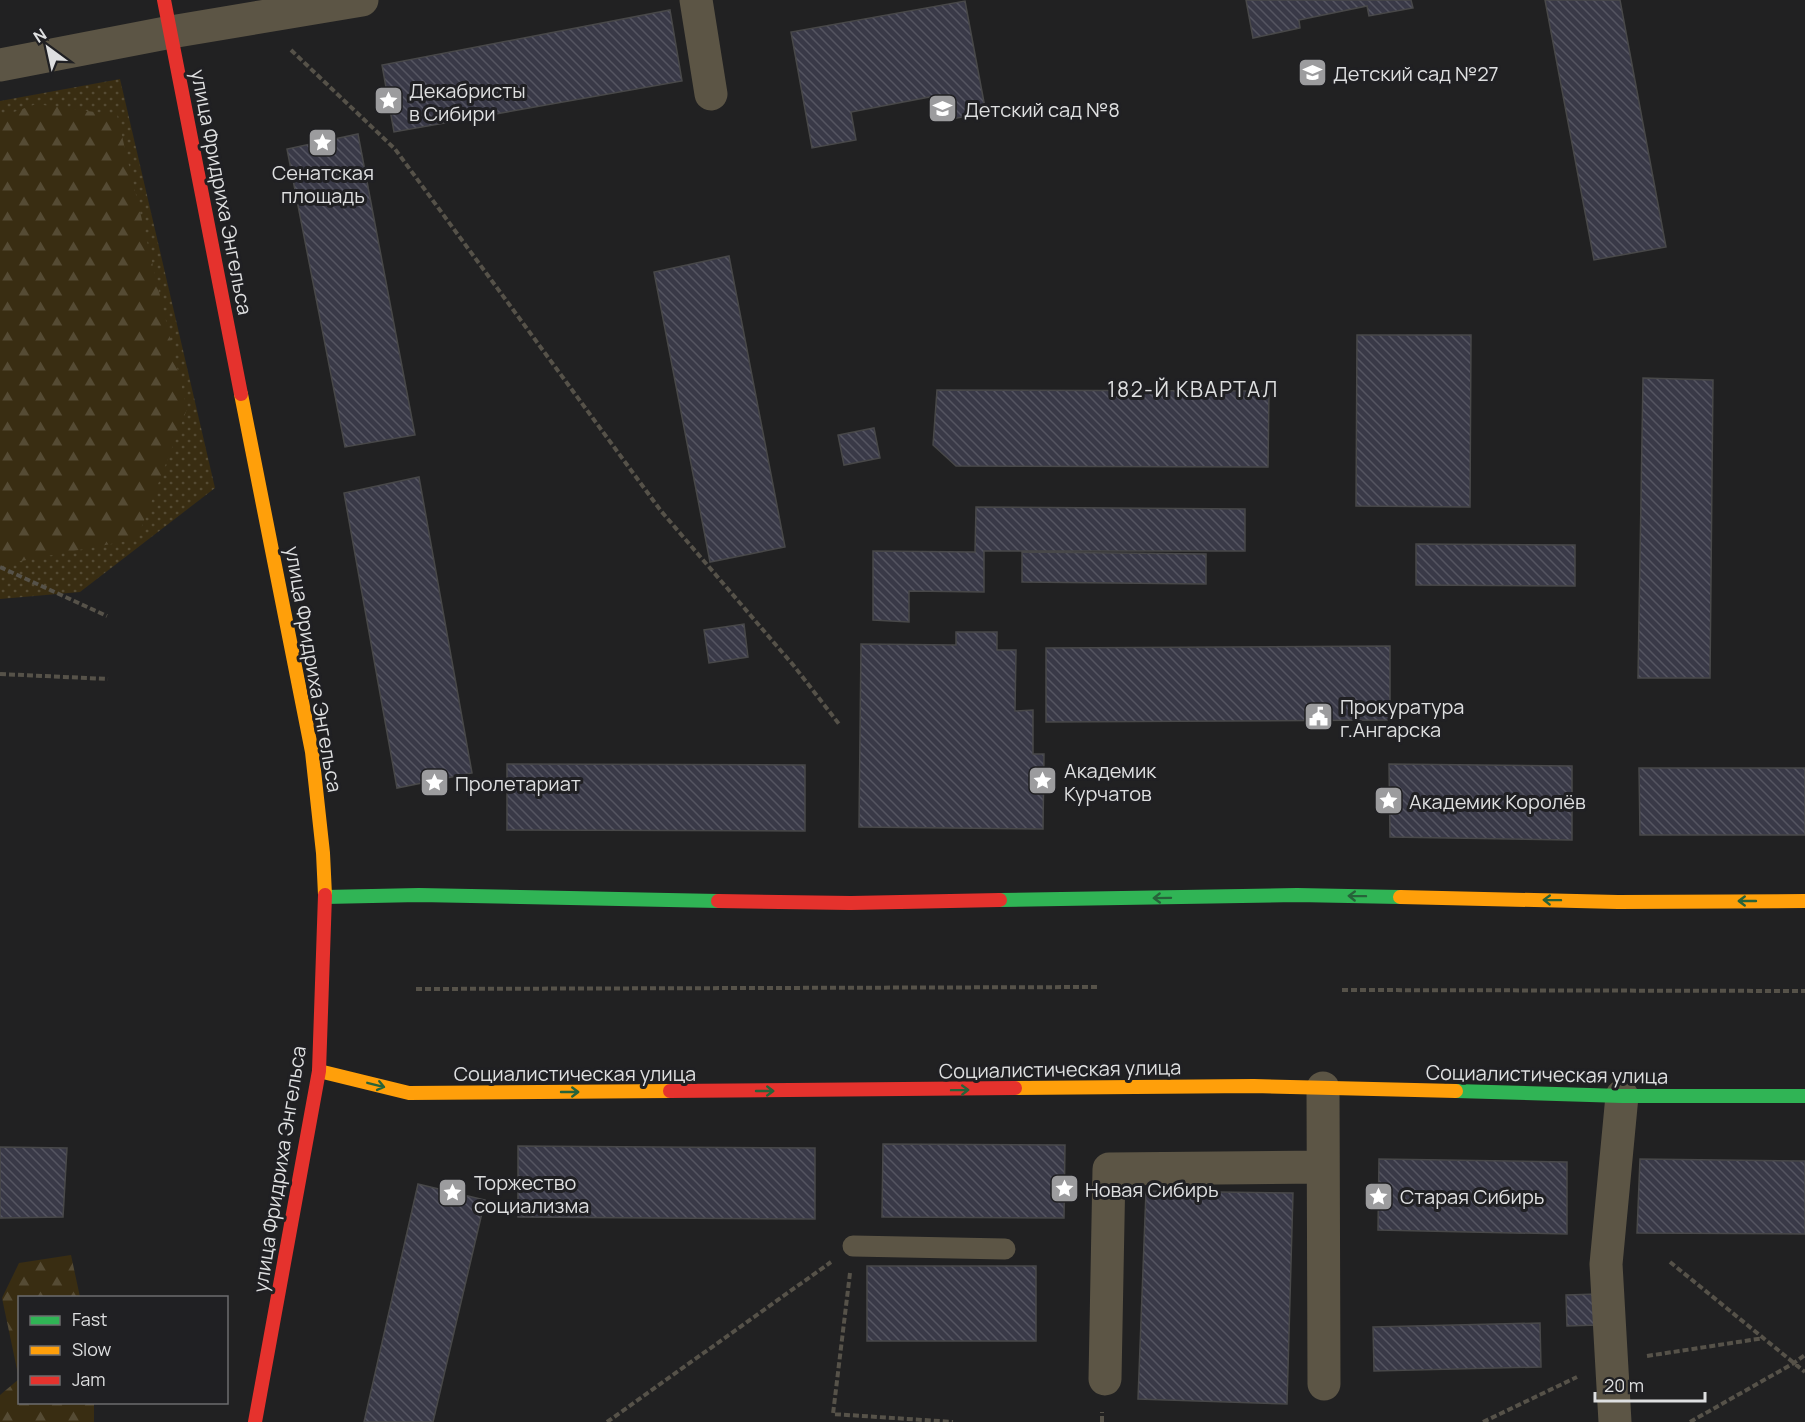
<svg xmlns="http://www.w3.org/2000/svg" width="1805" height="1422" viewBox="0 0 1805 1422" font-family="Manrope,sans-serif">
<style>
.green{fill:url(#green-dots)}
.forest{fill:url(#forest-firs)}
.building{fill:url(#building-back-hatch);stroke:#484849;stroke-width:1.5}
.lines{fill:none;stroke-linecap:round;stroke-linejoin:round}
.path{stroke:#565249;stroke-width:4;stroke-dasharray:6 3;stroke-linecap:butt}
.lane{stroke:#5c5545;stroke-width:21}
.street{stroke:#5c5545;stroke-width:33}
.fast{stroke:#30b455;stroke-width:14}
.slow{stroke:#ff9f0a;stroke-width:14}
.jam{stroke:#e5322d;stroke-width:14}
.oneway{stroke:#27633a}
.labels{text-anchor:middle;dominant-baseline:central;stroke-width:6;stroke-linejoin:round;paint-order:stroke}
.poi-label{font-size:20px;fill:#dedfe0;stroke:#202023;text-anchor:start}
.street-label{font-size:20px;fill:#dedfe0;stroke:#202023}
.neighbourhood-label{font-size:21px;letter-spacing:1.5px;fill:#dedfe0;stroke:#202023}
</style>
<defs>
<pattern id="green-dots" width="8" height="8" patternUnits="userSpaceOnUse" patternTransform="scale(1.5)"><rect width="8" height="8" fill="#392d12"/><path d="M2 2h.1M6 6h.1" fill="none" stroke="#554b34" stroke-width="1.8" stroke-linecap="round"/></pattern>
<pattern id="forest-firs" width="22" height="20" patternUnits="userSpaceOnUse" patternTransform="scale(1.5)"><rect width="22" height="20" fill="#392d12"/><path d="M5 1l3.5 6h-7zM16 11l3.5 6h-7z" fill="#554b34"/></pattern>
<pattern id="building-back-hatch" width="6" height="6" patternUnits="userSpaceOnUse" patternTransform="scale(1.5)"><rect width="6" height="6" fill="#393947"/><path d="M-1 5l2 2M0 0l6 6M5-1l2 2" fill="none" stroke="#555561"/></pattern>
</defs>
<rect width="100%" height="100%" fill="#212122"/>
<path class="green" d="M120,79l95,409 -135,104 -80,7v-498z"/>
<path class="forest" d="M36,104l81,11 70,294 -50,130 -137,26v-266h7l-7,-7v-175z
M71,1255l9,42 -60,1v104l74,1v19h-94v-27l19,-16 -17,-81 17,-35z"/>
<path class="building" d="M1246,0h165l2,8 -44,8 -2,-10 -68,14 1,8 -47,10z
M1545,0h75l46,247 -72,13z
M965,1l21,112 -46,8 -5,-25 -84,16 5,28 -44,8 -21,-116z
M670,10l12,71 -288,51 -12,-67z
M358,134l57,301 -70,12 -58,-298z
M729,256l56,291 -75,15 -56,-290z
M1357,335h114l-1,172 -114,-1z
M1643,378l70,2 -3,298h-72z
M937,390l332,1 -1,76 -312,-1 -23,-21z
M874,428l6,30 -36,7 -6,-30z
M419,477l53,296 -75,15 -53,-295z
M976,507l269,2v42h-261v41l-75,-1v31l-36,-2v-69l102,1z
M1416,544l159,1v41l-159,-1z
M1022,552l184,2v30l-184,-2z
M744,624l4,33 -39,6 -5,-33z
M956,632h41v18h19l-1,61 18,-1v44h11l-1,75 -184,-2 2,-183 95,1z
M1390,646v74l-344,2v-74z
M507,764l298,1v66l-298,-1z
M1389,764l183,2v74l-182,-3z
M1639,768h166v67h-165z
M883,1144l182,1 -1,73 -182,-1z
M518,1146l297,2v71l-297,-2z
M0,1147l67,1 -4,69 -63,1z
M1379,1159l188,3v72l-189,-4z
M1640,1159l165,2v73l-168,-1z
M418,1184l67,16 -52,222h-69z
M1146,1191l147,2 -6,211 -149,-5z
M867,1266h169v75h-169z
M1597,1294l1,31 -31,1 -1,-31z
M1540,1323l1,44 -167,4 -1,-44z"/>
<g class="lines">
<path class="path" d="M291,50l104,99 266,362 133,155 45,58
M0,567l107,49
M0,674l108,5
M416,989l684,-2
M1342,990l463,1
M1670,1262l135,110
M850,1273l-17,141 120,8
M1647,1356l117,-18
M607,1422l224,-160
M1102,1422v-10
M1483,1422l94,-45
M1690,1422l104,-59 11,-8"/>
<path class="lane" d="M853,1246l152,3"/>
<path class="street" d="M696,0l15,94
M0,65l171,-33 191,-32
M1323,1088l1,296
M1105,1379l4,-210 214,-2
M1615,1422l-9,-158 16,-168"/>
<path class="fast" d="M325,897l94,-2 299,6
M1000,900l297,-5 103,2
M1456,1091l166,5h183"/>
<path class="slow" d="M241,394l71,358 11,101 2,42
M1400,897l218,5 187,-1
M319,1071l90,22 261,-2
M1015,1088l239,-2 202,5"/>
<path class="jam" d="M164,0l77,394
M718,901l133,2 149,-3
M670,1091l345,-3
M255,1422l64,-351 6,-176"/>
</g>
<defs><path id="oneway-shaft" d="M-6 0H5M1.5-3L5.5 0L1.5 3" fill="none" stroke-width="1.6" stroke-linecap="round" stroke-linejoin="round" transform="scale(1.5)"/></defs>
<g class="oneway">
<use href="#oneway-shaft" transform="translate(1357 896) rotate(-179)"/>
<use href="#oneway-shaft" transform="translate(1162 898) rotate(179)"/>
<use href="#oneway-shaft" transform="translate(1552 900) rotate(-179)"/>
<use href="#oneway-shaft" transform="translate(1747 901) rotate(180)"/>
<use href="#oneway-shaft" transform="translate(376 1085) rotate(14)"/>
<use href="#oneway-shaft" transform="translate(960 1090) rotate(-1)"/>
<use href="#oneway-shaft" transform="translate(765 1091)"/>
<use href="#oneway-shaft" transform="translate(570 1092)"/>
</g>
<defs>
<symbol id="school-square" viewBox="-11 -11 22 22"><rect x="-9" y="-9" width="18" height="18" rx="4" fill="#9c9c9e" stroke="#202023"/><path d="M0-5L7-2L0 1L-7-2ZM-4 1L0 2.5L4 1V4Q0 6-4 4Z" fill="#fff"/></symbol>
<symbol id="sight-square" viewBox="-11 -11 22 22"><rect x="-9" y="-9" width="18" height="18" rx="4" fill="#9c9c9e" stroke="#202023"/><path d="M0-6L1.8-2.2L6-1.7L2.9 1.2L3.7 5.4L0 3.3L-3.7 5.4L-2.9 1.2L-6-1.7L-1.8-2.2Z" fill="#fff"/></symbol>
<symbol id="civic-square" viewBox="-11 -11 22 22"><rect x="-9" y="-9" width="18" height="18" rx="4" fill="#9c9c9e" stroke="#202023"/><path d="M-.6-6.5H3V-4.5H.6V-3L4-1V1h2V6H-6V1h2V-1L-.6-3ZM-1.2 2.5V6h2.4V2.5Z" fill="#fff"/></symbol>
</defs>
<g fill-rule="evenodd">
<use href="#school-square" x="1296" y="56" width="33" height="33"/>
<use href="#sight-square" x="372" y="84" width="33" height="33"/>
<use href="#school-square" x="926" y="92" width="33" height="33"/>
<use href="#sight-square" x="306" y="126" width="33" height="33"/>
<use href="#civic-square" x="1302" y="700" width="33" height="33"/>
<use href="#sight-square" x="1026" y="764" width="33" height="33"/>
<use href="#sight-square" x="418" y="766" width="33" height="33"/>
<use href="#sight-square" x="1372" y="784" width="33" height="33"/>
<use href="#sight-square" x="1048" y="1172" width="33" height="33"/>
<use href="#sight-square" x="436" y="1176" width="33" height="33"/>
<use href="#sight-square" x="1362" y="1180" width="33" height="33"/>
</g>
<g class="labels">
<g class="poi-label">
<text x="1333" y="73">Детский сад №27</text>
<text x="409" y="90">Декабристы<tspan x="409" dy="23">в Сибири</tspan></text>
<text x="964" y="109">Детский сад №8</text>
<text x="323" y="172" text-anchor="middle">Сенатская<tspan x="323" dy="23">площадь</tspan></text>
<text x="1340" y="706">Прокуратура<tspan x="1340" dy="23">г.Ангарска</tspan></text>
<text x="1064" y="770">Академик<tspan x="1064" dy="23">Курчатов</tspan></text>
<text x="455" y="783">Пролетариат</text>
<text x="1409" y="801">Академик Королёв</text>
<text x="474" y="1182">Торжество<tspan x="474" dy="23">социализма</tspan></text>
<text x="1085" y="1189">Новая Сибирь</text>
<text x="1400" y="1196">Старая Сибирь</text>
</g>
<g class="street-label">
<text transform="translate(222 192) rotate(79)">улица Фридриха Энгельса</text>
<text transform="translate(314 669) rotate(80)">улица Фридриха Энгельса</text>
<text transform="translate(1060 1069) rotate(-1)">Социалистическая улица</text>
<text x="575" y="1073">Социалистическая улица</text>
<text transform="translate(1547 1074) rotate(1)">Социалистическая улица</text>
<text transform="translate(279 1169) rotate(-81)">улица Фридриха Энгельса</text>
</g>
<g class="neighbourhood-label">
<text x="1193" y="389">182-Й КВАРТАЛ</text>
</g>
</g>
<rect x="18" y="1296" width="210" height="108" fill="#202023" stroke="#6c6c6f" stroke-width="1.5"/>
<rect x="30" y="1316" width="30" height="9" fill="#30b455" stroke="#6c6c6f" stroke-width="1.5"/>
<text x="72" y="1326" font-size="18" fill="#dedfe0">Fast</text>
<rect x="30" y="1346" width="30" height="9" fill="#ff9f0a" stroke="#6c6c6f" stroke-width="1.5"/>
<text x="72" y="1356" font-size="18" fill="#dedfe0">Slow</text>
<rect x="30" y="1376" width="30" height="9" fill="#e5322d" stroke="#6c6c6f" stroke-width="1.5"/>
<text x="72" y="1386" font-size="18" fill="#dedfe0">Jam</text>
<g transform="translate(48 48) rotate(327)" stroke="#202023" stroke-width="4.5" paint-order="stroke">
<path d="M0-4.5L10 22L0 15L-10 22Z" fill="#dedfe0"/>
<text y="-9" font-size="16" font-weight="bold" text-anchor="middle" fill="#dedfe0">N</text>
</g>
<path d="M1595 1392v9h110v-9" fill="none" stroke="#dedfe0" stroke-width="3"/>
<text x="1604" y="1392" font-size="18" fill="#dedfe0" stroke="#202023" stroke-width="4.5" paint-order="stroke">20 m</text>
</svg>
